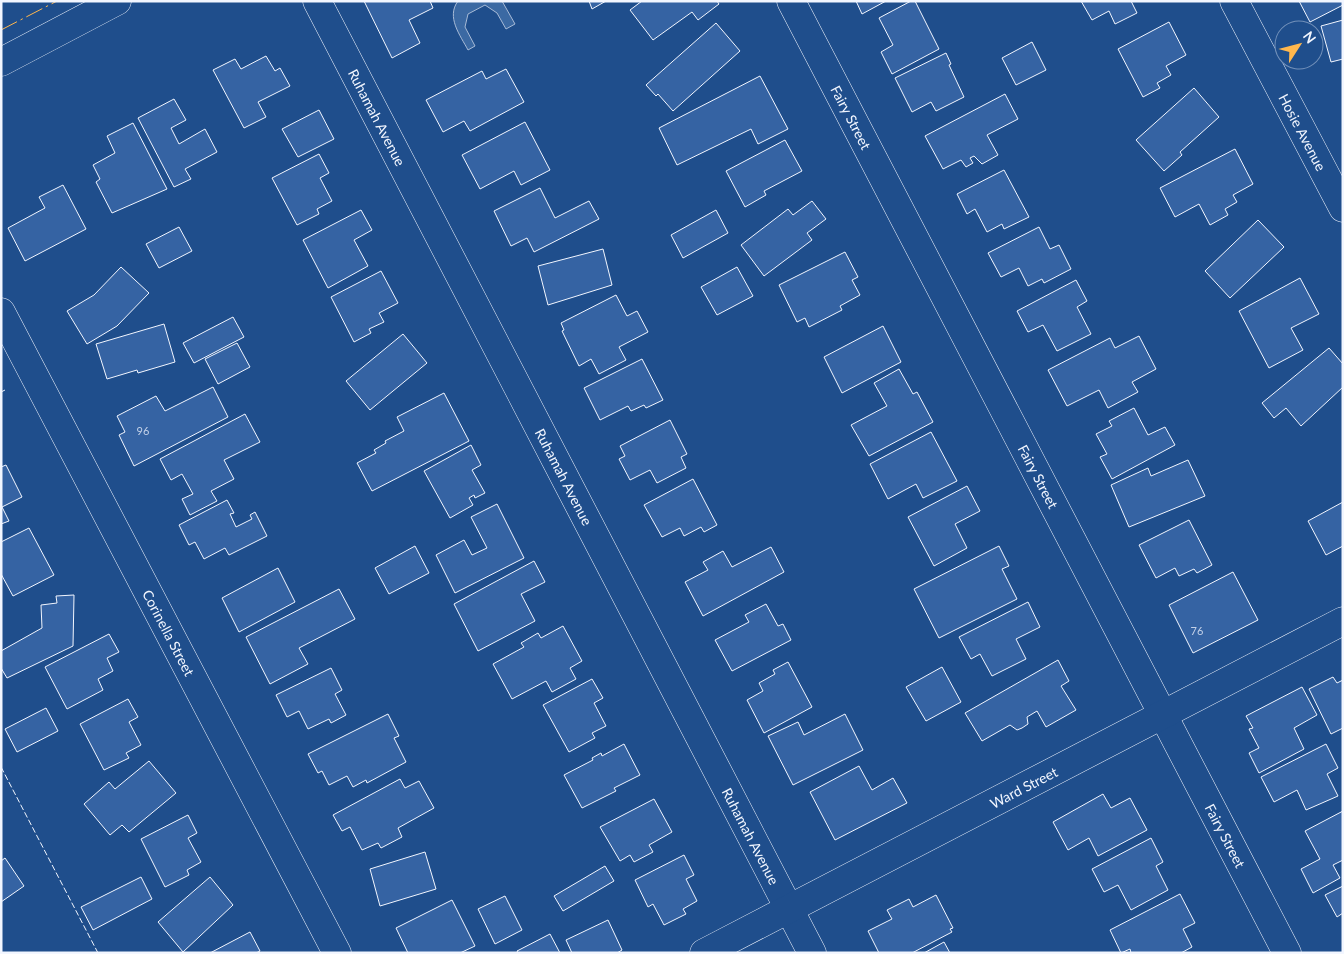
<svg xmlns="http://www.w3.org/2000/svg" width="1344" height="954" viewBox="0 0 1344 954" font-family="Lato,sans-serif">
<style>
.water{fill:#3b69a3;stroke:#a8bbd7}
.building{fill:#3563a3;stroke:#f2f6ff}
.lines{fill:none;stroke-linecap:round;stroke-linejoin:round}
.minor-casing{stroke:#f2f6ff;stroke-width:29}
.minor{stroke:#1f4e8c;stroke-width:28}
.fence{stroke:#f2f6ff;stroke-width:1;stroke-dasharray:6 2.5;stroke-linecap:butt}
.power{stroke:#ffb74d;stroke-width:1;stroke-dasharray:18 4 2.5 4;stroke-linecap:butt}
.labels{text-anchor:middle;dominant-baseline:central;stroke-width:4;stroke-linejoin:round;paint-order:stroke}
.number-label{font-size:11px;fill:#c3d1e8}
.street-label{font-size:14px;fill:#f2f6ff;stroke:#1f4e8c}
</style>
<rect width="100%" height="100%" fill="#1f4e8c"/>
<path class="water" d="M458,1h44l13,23 -9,5 -9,-16 -12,-8 -17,9 -3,13 10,19 -7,4c-8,-15 -22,-33 -10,-49z"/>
<path class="building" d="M364,1h66l3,7 -24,12 11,23 -28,15z
M589,1h17l-14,8z
M642,1h75l2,3 -21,16 -6,-8 -39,28 -23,-30z
M856,1h30l-24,13z
M911,1h4l24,48 -47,25 -11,-22 12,-7 -14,-27z
M1081,1h50l6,12 -22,11 -6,-13 -17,9z
M1299,1h44v4l-33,17z
M1343,20v39l-12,3 -10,-36z
M1169,22l17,33 -20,11 5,9 -14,8 3,5 -17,9 -25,-48z
M716,23l24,28 -67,60 -15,-17 -2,2 -10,-11z
M1032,42l14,28 -30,15 -14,-27z
M946,53l5,11 -2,1 15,32 -28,14 -5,-9 -19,10 -17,-34z
M266,56l9,15 5,-3 10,18 -32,16 8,15 -22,11 -31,-58 22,-11 6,10z
M506,69l18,33 -54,29 -6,-10 -21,11 -17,-32 56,-29 4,8z
M760,76l28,53 -30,15 -7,-15 -74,36 -18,-37z
M1194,88l25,29 -39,35 2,3 -18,16 -28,-31z
M1005,94l13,25 -31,16 11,20 -16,9 -8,-8 -4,2 3,5 -7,4 -5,-7 -18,9 -18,-33z
M174,99l12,21 -15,8 8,16 26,-15 12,23 -32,17 6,10 -17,8 -36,-69z
M319,110l15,29 -36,18 -16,-28z
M525,122l25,48 -29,15 -7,-14 -34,18 -18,-34z
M133,123l34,66 -55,24 -16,-31 4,-3 -7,-14 22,-12 -8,-17z
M785,140l17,31 -38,20 2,4 -21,12 -19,-36z
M1235,149l18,35 -20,11 4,7 -12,7 3,6 -18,10 -11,-21 -24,13 -15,-29z
M319,154l10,19 -9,5 12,23 -15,8 2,5 -22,11 -25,-47z
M1004,170l25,47 -25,12 -2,-5 -15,8 -12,-23 -8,5 -10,-20z
M63,185l23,44 -61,32 -17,-33 37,-20 -6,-11z
M540,188l15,30 34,-17 10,18 -65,33 -7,-14 -16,8 -17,-35z
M812,201l14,18 -19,14 5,7 -48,36 -23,-31 47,-36 5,6z
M361,210l11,20 -18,10 14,26 -40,22 -25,-48z
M716,210l12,23 -45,25 -12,-23z
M1258,220l26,27 -54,51 -25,-27z
M179,227l13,24 -33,17 -13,-24z
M1039,227l11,22 9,-4 12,24 -27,14 -2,-4 -14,7 -9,-18 -18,9 -13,-24z
M603,249l9,36 -64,20 -10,-39z
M845,252l13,25 -6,3 8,15 -20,11 2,4 -33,17 -4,-9 -8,4 -18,-37z
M121,267l28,26 -32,33 -30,18 -20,-33 27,-16z
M737,267l16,29 -36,19 -16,-28z
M381,271l17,32 -19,10 5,9 -15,7 2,4 -17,9 -23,-45z
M1300,278l19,36 -28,14 12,22 -34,18 -30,-57z
M1076,280l11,21 -10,6 14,27 -34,17 -14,-26 -15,7 -11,-21z
M616,295l11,21 10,-5 11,21 -29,15 7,13 -27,14 -8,-15 -12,7 -17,-35 2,-1 -3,-7z
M233,317l11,20 -50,26 -11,-20z
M164,324l11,38 -37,11 -1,-3 -30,9 -11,-35z
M883,326l18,36 -59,31 -18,-36z
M403,334l24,29 -57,47 -24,-29z
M1139,336l17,33 -24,13 6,10 -30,16 -9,-18 -32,16 -19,-36 62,-32 5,10z
M237,343l13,24 -32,17 -13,-25z
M1329,348l14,16v23l-42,39 -15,-18 -12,10 -12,-15z
M642,359l21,41 -17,8 -2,-3 -13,6 -3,-5 -28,14 -16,-32z
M899,369l14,25 4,-2 16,30 -64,34 -18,-31 36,-19 -13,-23z
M213,387l15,30 -94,49 -15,-31 6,-3 -8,-16 39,-20 9,15z
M444,393l25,48 -97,50 -15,-28 19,-10 -2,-3 12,-7 -1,-2 19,-10 -7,-14z
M1134,408l14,27 17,-8 10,18 -63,34 -12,-22 7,-3 -11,-20 16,-8 -3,-5z
M245,414l15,28 -36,18 10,19 -23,12 6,10 -27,14 -8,-16 11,-5 -11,-20 -11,6 -11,-21z
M670,420l17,34 -6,3 5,11 -29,15 -7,-13 -20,10 -11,-21 6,-3 -5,-10z
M931,432l26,49 -34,17 -7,-14 -28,15 -18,-35z
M471,445l10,20 -9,5 13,23 -10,5 -1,-3 -5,3 4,7 -23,13 -26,-47z
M1188,460l17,36 -76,31 -18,-42 37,-17 3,8z
M6,465l16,32 -20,10 7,14 -8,3v-57z
M693,479l24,46 -13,7 -3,-5 -17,9 -4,-8 -18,9 -18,-32z
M967,486l13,25 -25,13 12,24 -33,18 -26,-49z
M227,500l7,13 -4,1 6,13 16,-8 -2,-4 5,-3 12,24 -38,19 -4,-7 -21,11 -9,-17 -6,3 -10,-20z
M1343,502v44l-17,9 -18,-34z
M497,504l27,54 -69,35 -19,-38 28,-15 8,15 15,-7 -16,-31z
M1189,520l23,45 -15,8 -3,-4 -15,7 -4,-8 -19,10 -17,-33z
M29,528l25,47 -41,21 -12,-22v-32z
M415,546l14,27 -40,21 -14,-26z
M999,546l10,20 -7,3 15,30 -78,39 -25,-49z
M771,547l13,25 -81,44 -18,-34 23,-12 -5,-8 20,-11 9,16z
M534,561l11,21 -24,12 14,27 -57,30 -24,-47z
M278,568l17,34 -56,30 -17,-34z
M1233,572l25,48 -65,33 -24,-48z
M339,589l16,30 -56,29 9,16 -38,20 -24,-47z
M74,595l-1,51 -66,32 -6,-10v-17l41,-23 -1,-23 16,-2 -1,-7z
M1028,602l12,25 -24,12 10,20 -34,17 -12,-22 -9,5 -12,-22z
M766,604l12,22 5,-2 8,16 -59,31 -17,-31 34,-18 -4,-7z
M563,626l19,35 -12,7 6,11 -24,13 -6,-11 -34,18 -19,-35 31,-17 -3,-4 17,-10 3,5z
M109,634l10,18 -12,6 6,13 -15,8 5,11 -36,19 -22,-42z
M1058,660l11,21 -8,5 15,24 -30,17 -9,-16 -10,6 1,7 -6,4 -5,2 -7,-5 -28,16 -17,-28z
M788,662l24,45 -48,26 -17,-33 16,-9 -4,-8 16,-9 -2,-4z
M942,667l19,35 -35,19 -20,-34z
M331,668l11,22 -7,4 11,21 -15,8 -2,-4 -21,10 -9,-18 -12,6 -11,-22z
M1333,677l4,6 6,-3v48l-12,6 -22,-45z
M592,679l11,19 -9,5 12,23 -14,7 3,5 -26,14 -26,-47z
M1302,687l15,28 -23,13 10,21 -45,24 -10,-20 10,-5 -10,-19 4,-1 -7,-12z
M128,699l10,18 -9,5 12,23 -15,8 3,5 -25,12 -24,-46z
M46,708l12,23 -41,21 -12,-23z
M388,714l11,22 -5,2 12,24 -39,21 -1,-3 -13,7 -6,-11 -18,9 -7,-14 -4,2 -10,-19z
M845,714l18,36 -70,35 -25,-49 30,-14 6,13z
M624,744l16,31 -26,13 2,3 -34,17 -18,-33 29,-15 -1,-2 9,-5 1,3z
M1326,744l12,24 -11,6 11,22 -32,14 -9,-20 -23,12 -13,-25z
M149,761l27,32 -47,39 -7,-7 -12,10 -26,-31 25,-22 6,7z
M859,766l13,24 21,-12 14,25 -72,37 -25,-48z
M400,779l5,9 14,-7 15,27 -36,20 4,9 -21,11 -3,-5 -16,7 -12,-23 -8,4 -9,-16z
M1103,794l8,14 19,-10 17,32 -49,26 -9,-18 -21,12 -15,-28z
M654,799l18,33 -23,13 4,7 -19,10 -4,-7 -10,6 -20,-34z
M1343,811v49l-10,5 7,13 -27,15 -12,-24 19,-10 -15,-28z
M188,815l9,18 -9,5 13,24 -14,8 2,5 -24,12 -24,-48z
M1151,838l12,24 -7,4 12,24 -37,20 -13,-25 -14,7 -12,-23z
M425,852l11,37 -56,17 -10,-37z
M684,855l10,20 -8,4 11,22 -14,8 3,5 -22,11 -11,-21 -5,3 -13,-27z
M5,858l19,28 -23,16v-41z
M605,866l9,15 -51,30 -9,-15z
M141,877l11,22 -59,31 -12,-23z
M210,877l23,28 -50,47 -25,-30z
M1343,886v27l-6,4 -12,-22z
M1180,894l15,29 -12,6 9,18 -11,6h-50l-1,-4 -9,4 -11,-23z
M936,895l17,33 -3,1 2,3 -40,21h-33l-11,-22 24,-12 -5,-9 22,-11 4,8z
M505,896l17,34 -27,14 -17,-35z
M452,900l23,46 -15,7h-52l-12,-25z
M608,920l14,30 -5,3h-45l-6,-13z
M250,932l10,19 -4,2h-46z
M550,934l10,19h-42l-1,-2z
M944,942l6,11h-26z"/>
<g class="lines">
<defs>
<g id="minor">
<path id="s1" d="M317,1l495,952"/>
<path id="s2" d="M791,1l496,952"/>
<path id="s3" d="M1234,1l109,207"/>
<path d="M1,62l116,-61"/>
<path id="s4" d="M1,312l336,641"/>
<path id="s5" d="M704,953l639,-332"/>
</g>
</defs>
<use href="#minor" class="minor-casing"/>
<use href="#minor" class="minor"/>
<path class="fence" d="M1,392l4,-2
M1,767l97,186"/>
<path class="power" d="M1,30l56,-29"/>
</g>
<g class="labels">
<g class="number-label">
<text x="143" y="430">96</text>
<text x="1197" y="630">76</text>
</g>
<g class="street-label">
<text stroke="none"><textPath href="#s1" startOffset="131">Ruhamah Avenue</textPath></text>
<text stroke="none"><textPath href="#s2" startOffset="131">Fairy Street</textPath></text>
<text stroke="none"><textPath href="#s3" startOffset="148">Hosie Avenue</textPath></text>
<text stroke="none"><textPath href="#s1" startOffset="536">Ruhamah Avenue</textPath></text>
<text stroke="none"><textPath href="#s2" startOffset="536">Fairy Street</textPath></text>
<text stroke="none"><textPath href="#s4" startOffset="362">Corinella Street</textPath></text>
<text stroke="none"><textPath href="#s5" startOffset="360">Ward Street</textPath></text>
<text stroke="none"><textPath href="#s1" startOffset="941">Ruhamah Avenue</textPath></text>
<text stroke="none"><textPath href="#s2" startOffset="941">Fairy Street</textPath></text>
</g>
</g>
<rect width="1344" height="954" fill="none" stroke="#f2f6ff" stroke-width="5"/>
<g transform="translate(1299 45) rotate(54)"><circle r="24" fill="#1f4e8c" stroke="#7391ba"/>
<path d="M0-4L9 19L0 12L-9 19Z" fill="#ffb74d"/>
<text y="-8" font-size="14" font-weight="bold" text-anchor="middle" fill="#f2f6ff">N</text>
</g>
</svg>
